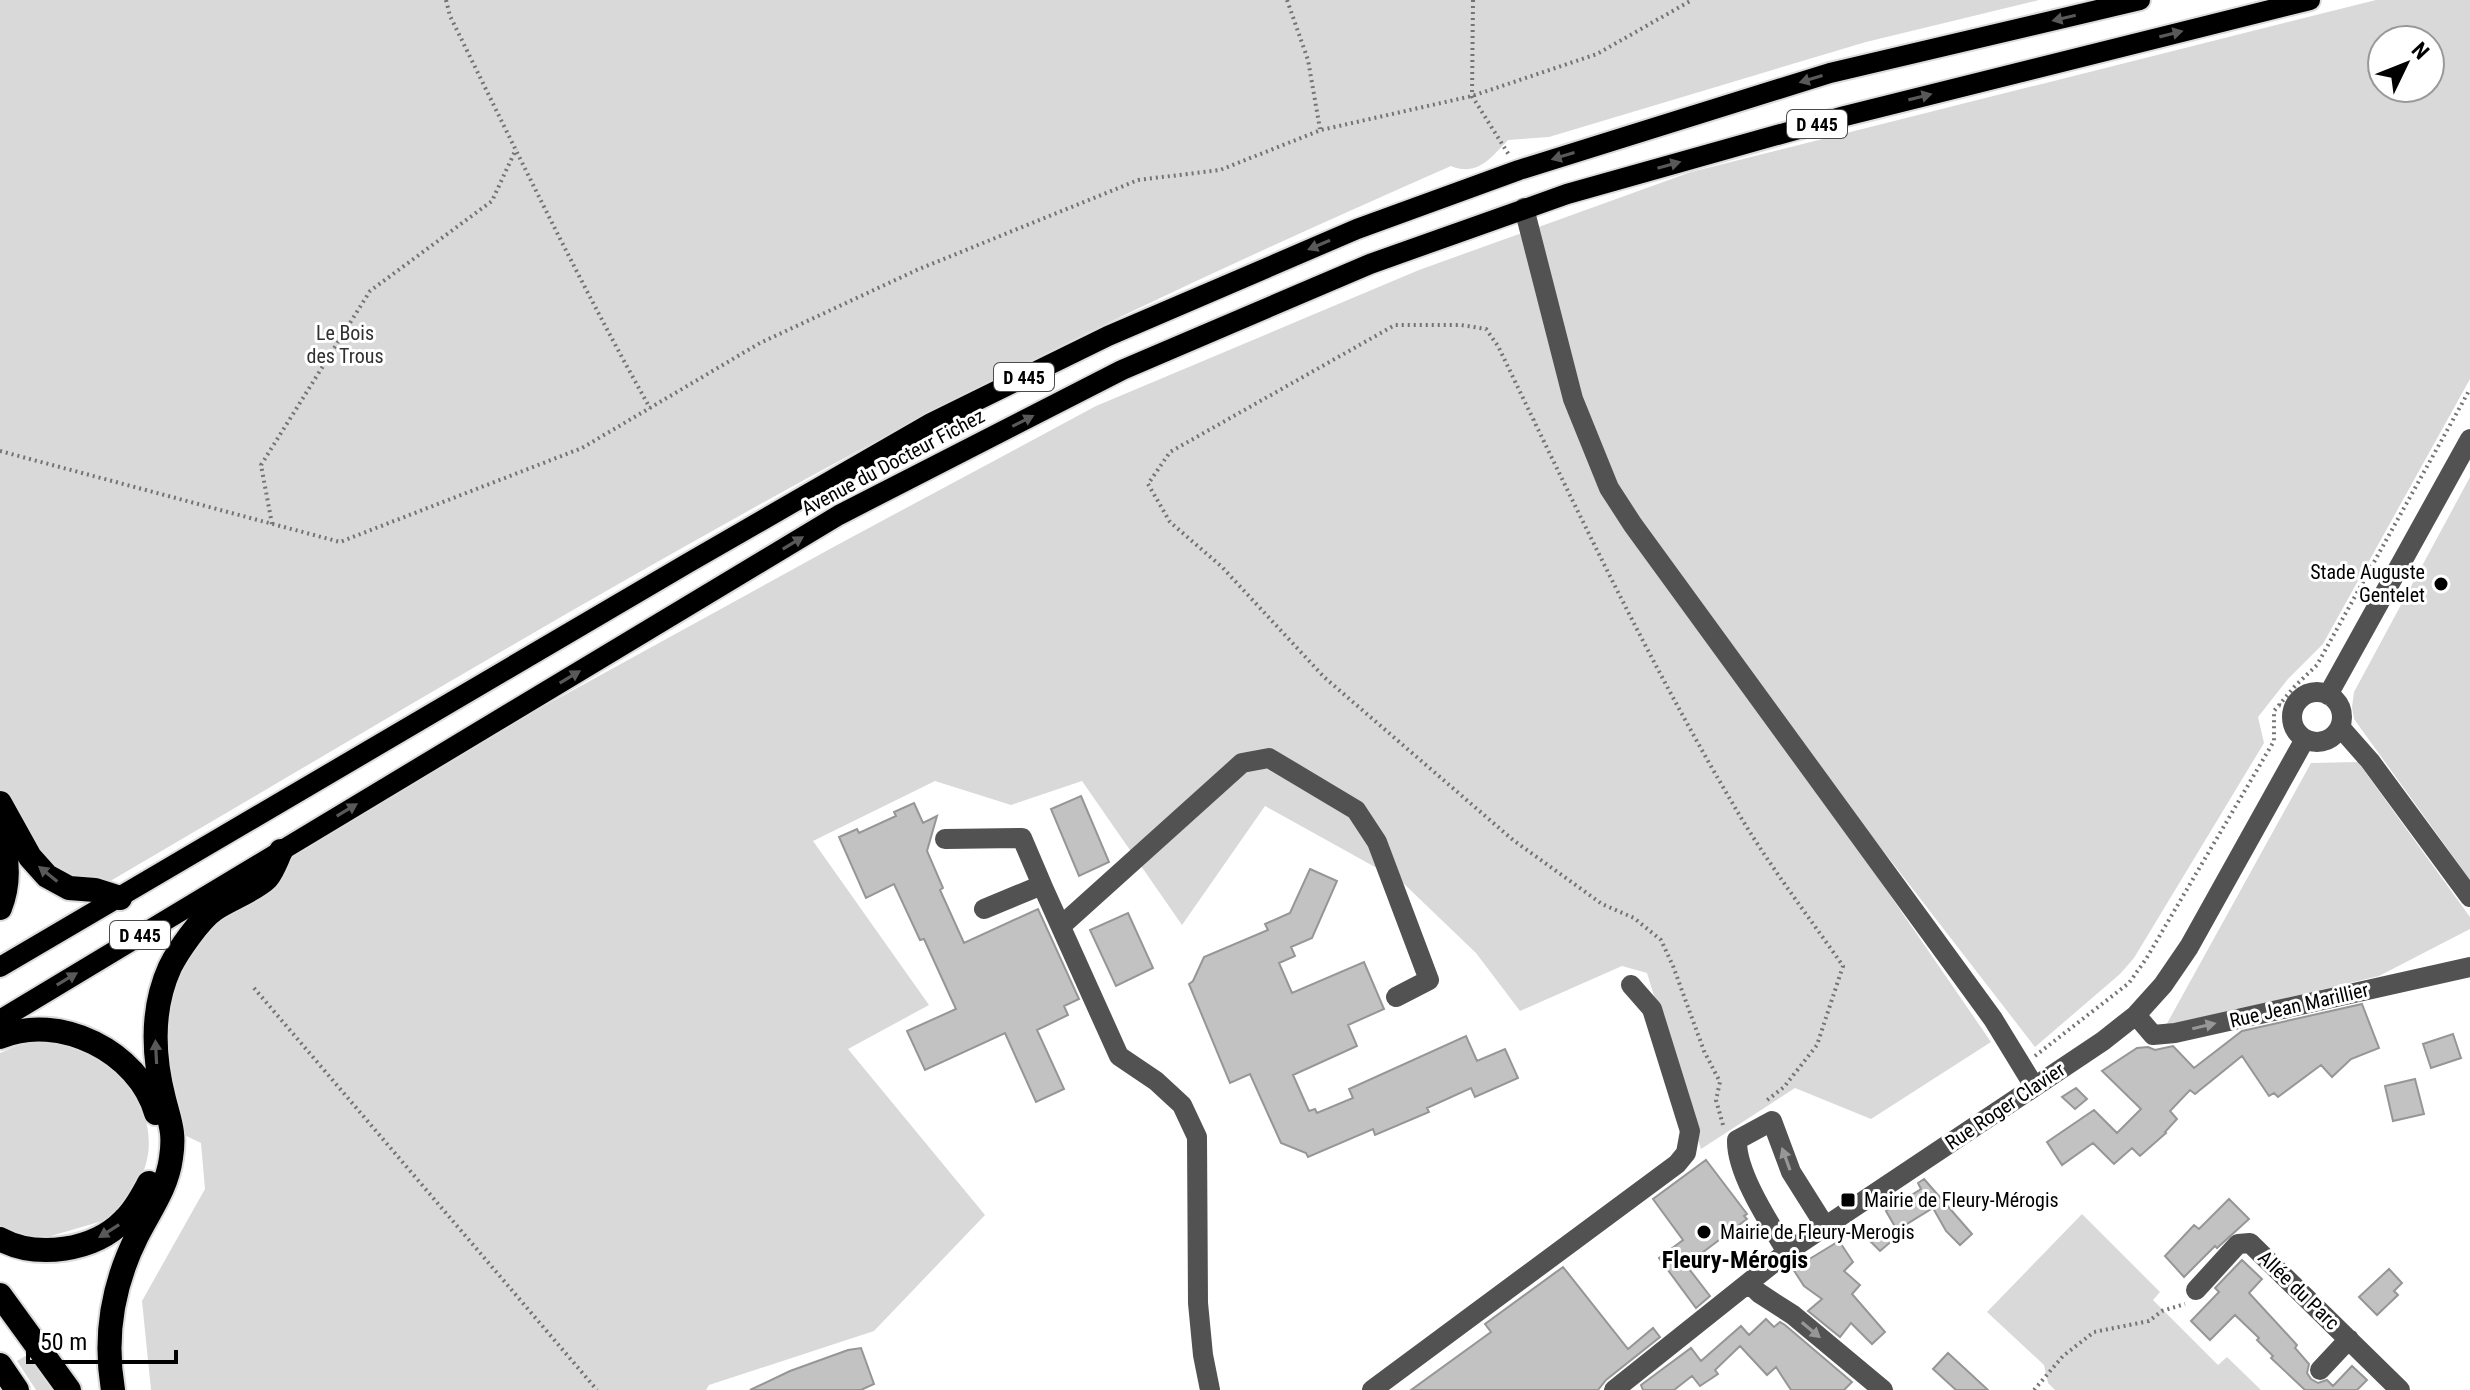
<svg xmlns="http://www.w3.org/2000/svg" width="2470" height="1390" viewBox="0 0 2470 1390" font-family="'Roboto Condensed',sans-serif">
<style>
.green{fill:#d9d9d9;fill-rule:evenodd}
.building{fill:#c2c2c2;stroke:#969696;stroke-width:2}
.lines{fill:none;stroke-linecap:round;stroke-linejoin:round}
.major-casing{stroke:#dbdbdb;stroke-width:24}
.highway-casing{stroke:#dbdbdb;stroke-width:28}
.path{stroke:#747474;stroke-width:4;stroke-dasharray:2 4;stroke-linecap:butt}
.minor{stroke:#525252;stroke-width:20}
.major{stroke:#000;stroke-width:20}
.highway{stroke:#000;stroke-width:24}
.oneway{fill:#595959}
.oneway2{fill:#979797}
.poi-dot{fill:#000;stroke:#fff;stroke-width:3}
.labels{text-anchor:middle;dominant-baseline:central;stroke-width:6;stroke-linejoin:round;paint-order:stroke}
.shield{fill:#fff;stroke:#4c4c4c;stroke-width:2}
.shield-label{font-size:18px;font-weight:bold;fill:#000}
.park-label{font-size:20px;fill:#303030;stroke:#fff}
.street-label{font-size:20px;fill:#000;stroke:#fff}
.poi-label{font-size:20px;fill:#000;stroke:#fff;text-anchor:start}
.quarter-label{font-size:24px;font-weight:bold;fill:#000;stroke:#fff}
</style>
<rect width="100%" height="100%" fill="#fff"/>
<path class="green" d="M0,0h2039l-173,42 -317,95 -41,3c-17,18 -31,37 -57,26 -177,78 -353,158 -524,248 -283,149 -556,315 -832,476l-26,-2 -69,-85z
M2376,0h94v379l-147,265 -35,35 -30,38 6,26 -130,215 -14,16 -85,73 -363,-469 319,464 -120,77 -76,-31 -94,61 -54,-176 -25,-7 -102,45 -44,-58 -74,-71 -137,-76 -83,119 -100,-144 -71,24 -76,-24 -122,60 116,164 -81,44 137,166 -111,116 -165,54 -3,5h-555l-9,-89 63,-112 -4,-46 -27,-13 -10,-30 6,-134 111,-115 558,-307 257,-138 323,-136 272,-98zM2382,40h48v48h-48z
M2470,477v403l-116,-161 -2,-12 2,-15z
M2358,762l112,155v12l-91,47 -214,51 146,-264z
M41,1041c16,2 33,3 48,10 44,20 74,78 53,124 -7,15 -18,29 -26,42l-79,23 -37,-9v-178l16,-7z
M2082,1214l78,78 -7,8 65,65 9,-8 34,33h-206l-7,-7 -4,-18 -57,-53z
M27,1355l25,35h-16l-19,-29z"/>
<path class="building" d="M1081,796l28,66 -30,14 -28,-67z
M914,803l9,20 14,-7 -10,35 16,37 -3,2 24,53 74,-34 41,90 -15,7 4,9 -31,15 27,59 -28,13 -31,-69 -80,37 -18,-39 49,-22 -32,-70 -4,1 -26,-56 -28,14 -27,-61 18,-8 2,4 37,-17 -2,-4z
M1310,869l27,12 -25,57 -21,9 4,9 -16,7 13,30 72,-31 20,47 -36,16 9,21 -64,29 16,36 6,-2 2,4 36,-15 -4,-9 117,-53 11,25 28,-12 13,29 -43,19 -4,-9 -44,20 2,4 -54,23 -2,-6 -65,28 -2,-4 -25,-10 -31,-69 -20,9 -41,-99 4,-3 11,-24 64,-27 -3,-6 25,-11z
M1128,913l25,55 -37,18 -26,-56z
M2362,1004l17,44 -28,11 -19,18 -11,-12 -43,32 -4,-4 -5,3 -27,-40 -47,38 -5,-4 -20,21 7,8 -12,13 1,1 -26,23 -8,-8 -18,16 -21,-21 -31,22 -15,-23 47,-32 23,23 24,-24 -39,-38 35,-23 11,-1 7,3 18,-4 21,22 48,-37z
M2453,1034l8,24 -30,10 -8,-24z
M2415,1079l9,35 -31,7 -8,-35z
M2076,1088l11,11 -12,10 -13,-12z
M1706,1160l41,54 -3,2 3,3 -61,46 24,31 -14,12 -37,-50 24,-18 -30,-41z
M1924,1179l48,55 -12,11 -14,-14 -13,-23 -36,22 -11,-19 35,-22 -3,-6z
M2229,1199l20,20 -32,29 -2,-2 -31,31 -19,-21 29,-31 5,4z
M1882,1228l11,12 -13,11 -11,-11z
M1839,1241l14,21 -9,9 16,14 -8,9 33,38 -13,12 -21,-21 -11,14 -32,-26 14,-12 -18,-13 -11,-17z
M2242,1260l20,19 -13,14 48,52 -2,3 14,16 -2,9 4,6 7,4 9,-3 6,6 19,-20 15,14 -10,10h-52l-34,-32 2,-2 -16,-16 2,-2 -24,-23 -25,25 -19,-19 28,-29 -4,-4z
M1563,1267l65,82 25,-21 7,9 -54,43 -8,10h-187l80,-58 -6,-8z
M2389,1269l13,14 -8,8 4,4 -21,20 -18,-18z
M1766,1319l8,8 6,-5 5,3 67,57 -8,8h-53l-15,-23 -9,8 -27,-29 -25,24 3,4 -18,12 -8,-10 -18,14h-31l-2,-5 50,-37 10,13 40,-35 8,9z
M861,1348l13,36 -13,6h-111l40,-19 58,-21z
M1948,1353l40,37h-32l-23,-21z"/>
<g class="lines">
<defs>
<path id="major" d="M0,967l688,-404 243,-140 177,-87 249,-107 162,-59 311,-97 310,-73
M0,1020l839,-505 283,-145 248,-106 197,-70 278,-78 465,-116"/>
<path id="highway" d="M0,803l30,54 17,19 22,12 26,2 25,8
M0,833c8,24 10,50 0,75
M0,1037c59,-25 139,15 156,76
M0,1239c37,20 94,12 124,-19 11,-10 18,-24 25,-37
M0,1295l69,95
M0,1365l17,25
M113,1390c-9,-53 0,-106 24,-154 13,-26 30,-48 34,-78 4,-26 -1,-35 -7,-59 -11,-43 -13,-90 6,-132 8,-16 30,-48 45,-58 15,-10 40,-19 52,-31 6,-7 10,-19 14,-27"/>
</defs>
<use href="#major" class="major-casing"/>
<use href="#highway" class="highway-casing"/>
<path class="path" d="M446,0l4,16c65,132 128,264 200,392
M1287,0l21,60 12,69
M1473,0l-1,96 37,59
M0,451l340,91 242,-94 178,-105 159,-74 219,-89 82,-10 101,-40 151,-34 125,-42 95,-54
M272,524l-11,-59 109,-174 122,-90 24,-52
M2279,705l15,5
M254,988l343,402
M2035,1056l94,-73 17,-24 128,-218v-30l21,-25 22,-21 153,-276
M1723,1125l-7,-25 4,-18 -16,-31 -31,-85 -12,-26 -27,-22 -32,-14 -89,-64 -189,-163 -102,-110 -52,-45 -22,-38 22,-32 225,-127h66l25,4 12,17c76,158 152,319 242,470 31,52 69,101 103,150l-26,79 -33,42 -18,14
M2034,1390l29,-34 31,-24 55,-11 13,-10 23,-7"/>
<path class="minor" d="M1524,208l49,191 36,89 24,37 360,494 41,67
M2292 717a25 25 0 1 1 50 0a25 25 0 1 1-50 0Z
M2328,695l142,-256
M2340,727l30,34 100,136
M945,839l77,-1 20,47
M984,909l58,-24 77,171 37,25 26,24 15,32 1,166 5,52 7,35
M1061,926l181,-163 27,-5 87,52 21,32 52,138 -33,17
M2136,1015l17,20 22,-2 295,-66
M1787,1252c-17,-28 -51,-79 -50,-112l35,-19 19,51 34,54
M1749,1283l10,10 34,22 90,75
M2196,1290l42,-46 12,-1 150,147
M2320,1370l29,-31
M1372,1390l305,-226 9,-11 4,-22 -38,-122 -21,-24
M1614,1390l173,-138 316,-211 33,-26 27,-30 26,-38 116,-208"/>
<use href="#major" class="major"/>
<use href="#highway" class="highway"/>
</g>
<defs><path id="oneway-solid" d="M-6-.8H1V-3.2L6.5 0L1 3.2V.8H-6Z" transform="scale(2)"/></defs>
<g class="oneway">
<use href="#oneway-solid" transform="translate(2064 18) rotate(167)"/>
<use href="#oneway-solid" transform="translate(2171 34) rotate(-14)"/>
<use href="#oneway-solid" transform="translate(1811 79) rotate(163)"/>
<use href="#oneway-solid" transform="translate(1920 97) rotate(-14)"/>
<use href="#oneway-solid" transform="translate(1563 156) rotate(163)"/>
<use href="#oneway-solid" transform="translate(1669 165) rotate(-16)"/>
<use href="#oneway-solid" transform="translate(1319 245) rotate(157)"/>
<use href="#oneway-solid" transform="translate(1023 421) rotate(-27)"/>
<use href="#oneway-solid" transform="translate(793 543) rotate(-31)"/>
<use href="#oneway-solid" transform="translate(570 677) rotate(-31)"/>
<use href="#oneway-solid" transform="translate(347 810) rotate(-31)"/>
<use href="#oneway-solid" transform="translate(48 874) rotate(-141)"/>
<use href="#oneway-solid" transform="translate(67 979) rotate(-31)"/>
<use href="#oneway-solid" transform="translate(156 1052) rotate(-93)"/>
<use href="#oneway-solid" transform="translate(109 1231) rotate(148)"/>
</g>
<g class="oneway2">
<use href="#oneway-solid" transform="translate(2204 1026) rotate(-13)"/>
<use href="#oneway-solid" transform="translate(1786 1159) rotate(-110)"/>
<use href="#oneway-solid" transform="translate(1811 1330) rotate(40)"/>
</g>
<g class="poi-dot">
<circle cx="2441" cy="584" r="8"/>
<rect x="1840" y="1192" width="16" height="16" rx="4"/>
<circle cx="1704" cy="1232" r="8"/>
</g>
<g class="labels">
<g class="shield">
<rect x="1787" y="110" width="60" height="28" rx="6"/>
<rect x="994" y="363" width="60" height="28" rx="6"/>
<rect x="110" y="921" width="60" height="28" rx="6"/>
</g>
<g class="shield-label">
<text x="1817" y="124">D 445</text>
<text x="1024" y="377">D 445</text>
<text x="140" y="935">D 445</text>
</g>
<g class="park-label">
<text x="345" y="333">Le Bois<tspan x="345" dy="23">des Trous</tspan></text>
</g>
<g class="street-label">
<text transform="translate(893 462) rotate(-28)">Avenue du Docteur Fichez</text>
<text transform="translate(2299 1005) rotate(-13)">Rue Jean Marillier</text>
<text transform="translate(2005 1106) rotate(-34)">Rue Roger Clavier</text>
<text transform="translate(2299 1290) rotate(44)">Allée du Parc</text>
</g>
<g class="poi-label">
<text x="2425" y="572" text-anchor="end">Stade Auguste<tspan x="2425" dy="23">Gentelet</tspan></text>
<text x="1864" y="1200">Mairie de Fleury-Mérogis</text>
<text x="1720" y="1232">Mairie de Fleury-Merogis</text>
</g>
<g class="quarter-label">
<text x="1735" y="1260">Fleury-Mérogis</text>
</g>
</g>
<g transform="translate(2406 64) rotate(47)"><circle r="38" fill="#ffffff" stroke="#999999" stroke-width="2"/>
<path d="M0-6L14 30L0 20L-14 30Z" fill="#000000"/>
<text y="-12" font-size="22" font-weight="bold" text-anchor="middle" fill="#000000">N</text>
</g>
<path d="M28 1350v12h148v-12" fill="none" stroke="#000000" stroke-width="4"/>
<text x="40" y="1350" font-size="24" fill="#000000" stroke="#ffffff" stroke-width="6" paint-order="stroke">50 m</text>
</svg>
